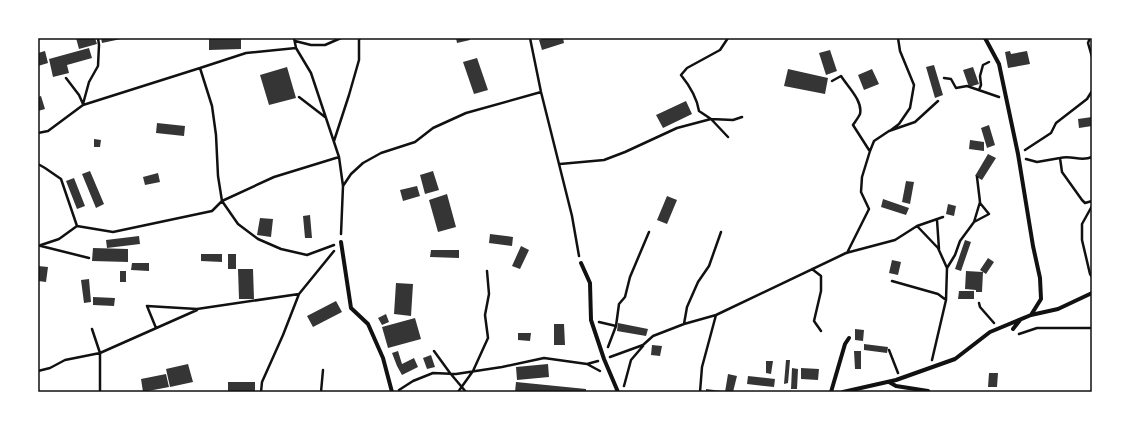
<svg xmlns="http://www.w3.org/2000/svg" width="1130" height="430" viewBox="0 0 1130 430" font-family="'Golos Text',sans-serif">
<style>
.building{fill:#353535}
.lines{fill:none;stroke-linecap:round;stroke-linejoin:round}
.path{stroke:#111;stroke-width:2.5}
.minor{stroke:#111;stroke-width:4}
.neatline{fill:none;stroke:#111;stroke-width:1.5}
</style>
<rect width="100%" height="100%" fill="#fff"/>
<path class="building" d="M76,38h19l2,6 -18,5z
M101,38h19l1,1 -19,4z
M209,38h32v11l-32,1z
M456,38h13l1,2 -13,3z
M545,38h18l1,5 -22,7 -3,-10z
M89,48l3,10 -25,7 2,8 -16,4 -4,-18z
M830,50l7,21 -11,4 -7,-22z
M45,51l3,12 -10,3v-13z
M1010,51l1,3 16,-3 3,13 -22,4 -3,-16z
M477,58l11,32 -14,4 -11,-32z
M934,65l9,30 -8,3 -9,-31z
M287,67l9,31 -27,7 -9,-30z
M973,67l6,17 -10,3 -6,-17z
M788,69l40,9 -3,16 -41,-8z
M872,69l7,15 -15,6 -6,-15z
M41,96l4,13 -7,2v-14z
M686,101l6,13 -29,14 -7,-13z
M1092,117v9l-13,2 -1,-9z
M157,123l28,3 -1,10 -28,-3z
M989,125l6,20 -8,3 -6,-20z
M94,139l7,1 -1,7h-6z
M970,140l14,2v9l-15,-2z
M988,154l8,4 -14,22 -7,-4z
M90,171l14,33 -8,4 -14,-34z
M433,171l6,19 -14,4 -5,-19z
M158,173l2,9 -15,3 -2,-8z
M74,178l11,28 -8,3 -11,-28z
M906,181l8,1 -4,22 -8,-2z
M417,186l3,10 -17,5 -3,-11z
M447,194l9,33 -18,5 -9,-32z
M667,196l10,4 -10,24 -10,-4z
M883,199l26,9 -3,7 -25,-8z
M948,204l8,2 -2,10 -8,-2z
M310,215l2,23h-7l-2,-22z
M260,218l13,1 -2,18 -14,-2z
M490,234l23,3 -1,9 -23,-3z
M139,236l1,8 -33,4 -1,-8z
M965,240l6,2 -10,29 -6,-2z
M521,246l8,4 -9,19 -8,-3z
M93,248l35,1v13l-36,-1z
M431,250h28v8l-29,-1z
M201,254h21v8l-21,-1z
M228,254h8v15h-8z
M988,258l6,4 -8,12 -6,-4z
M892,260l9,2 -3,13 -9,-2z
M132,263h17v8l-18,-1z
M38,266l10,1 -2,15 -8,-1z
M238,269h15l1,30h-15z
M120,271h6v11h-6z
M966,271l17,1 -1,20h-6v-2l-11,-1z
M89,279l2,23 -7,1 -3,-23z
M396,283l17,1 -2,32 -17,-2z
M959,291h15v8h-16z
M93,297l22,1 -1,8 -21,-1z
M336,301l6,11 -29,15 -6,-11z
M386,314l3,8 -7,3 -4,-7z
M415,318l6,21 -33,9 -6,-21z
M618,323l30,6 -2,7 -29,-5z
M554,324h10l1,21h-11z
M855,329l9,1 -1,11 -8,-1z
M518,333h13l-1,8 -12,-1z
M864,344l24,3 -1,6 -23,-3z
M652,345l10,1 -2,10 -9,-1z
M398,351l4,13 12,-6 4,9 -16,8 -5,-9 -5,-13z
M854,351h7v18h-6z
M431,355l4,12 -8,2 -4,-11z
M786,360h4l-2,23 -4,1z
M766,361h7l-2,13 -5,-1z
M188,364l5,18 -23,5 -4,-18z
M548,364l1,13 -32,3 -1,-13z
M792,368l6,1 -1,20h-6z
M801,368l18,1 -1,11 -17,-1z
M989,373h9l-1,14h-9z
M166,374l3,13 -26,5 -2,-13z
M728,374l9,2 -4,16h-8z
M748,376l27,3 -1,8 -27,-3z
M228,382h27v9h-27z
M516,382l70,7v3h-71z
M706,389l16,2v1h-16z"/>
<g class="lines">
<path class="path" d="M294,38l2,10 15,25 28,84 4,29 -2,48
M530,38l11,54 31,124 7,40
M1090,38l-2,5 4,14
M295,41l16,4h14l16,-7
M296,48l-50,5 -46,15 12,38 4,29 2,41 4,25 16,23 20,15 23,10 26,6 27,-10
M66,78l13,17 4,9
M944,78l7,1 5,9 11,-2 32,11
M832,81l9,-5c7,11 22,25 19,38 -2,4 -5,8 -7,11l16,25
M979,90l2,-5 -1,-9 3,-11 6,-3
M299,97l26,20
M83,104l6,-22 9,-16 1,-21 -1,-7
M891,130l8,-6 11,-16 4,-23 -14,-34 -2,-13
M38,133l10,-2 35,-26 117,-37
M728,137l-17,-18 -12,-8c-2,-13 -10,-26 -18,-36l6,-7 33,-18 8,-12
M334,141l15,-46 10,-35v-20l1,-2
M1025,150l26,-17 5,-10 31,-24 5,-8
M1092,157c-11,5 -20,-2 -32,1l2,14 20,28 3,3 7,-2
M1026,159l11,3 23,-4
M38,164l7,4 16,11 16,47 -18,13 -21,7
M560,164l44,-4 21,-8 52,-24 34,-9 22,1 9,-3
M343,186l8,-12 12,-11 18,-10 34,-11 18,-14 33,-15 75,-21
M1092,206l-10,18v16l8,34 2,3
M937,220l2,29
M974,222l15,-8 -9,-11
M77,226l36,6 99,-21 10,-10 52,-24 65,-20
M917,226l21,22 9,20 -1,32
M41,246l48,12
M847,253l22,-44 -8,-17 1,-15 8,-26 4,-10 15,-10 26,-9 23,-21
M947,268l8,-13 5,-14 14,-19 6,-20 -3,-25
M812,269l9,7v15l-7,30 7,10
M892,281l46,13 8,6 -14,60
M299,294l35,-43
M979,303l1,4 14,16
M599,322l17,4 -8,21
M684,324l3,-17 11,-25 11,-16 12,-34
M616,326l3,-22 6,-7 5,-20 19,-45
M156,328l-9,-22 50,3 102,-15 -16,41 -21,47 -1,10
M1019,334l18,-6h55
M889,350l9,23
M434,351l16,22 16,19
M610,357l33,-12 10,-9 31,-12 32,-9 130,-62 49,-13 22,-14 26,-9
M587,364l11,-3
M38,371l12,-3 15,-8 35,-7 -8,-24
M624,386l7,-26 12,-14
M399,390l14,-9 20,-8 23,1 46,-7 42,-9 43,6 13,7
M100,392v-39l97,-43
M321,392l2,-22
M458,392l15,-21 15,-33 -3,-23 4,-21 -2,-23
M700,392l2,-25 14,-52"/>
<path class="minor" d="M985,38l14,26 19,90 15,92 7,32 1,21 -10,16
M341,242l10,66 17,16 15,34 9,34
M581,263l9,20 1,37 13,39 14,33
M1013,329l7,-9
M889,382l7,4 32,5
M831,392l14,-48 4,-6
M843,392l53,-12 59,-21 35,-27 41,-17 27,-6 34,-16"/>
</g>
<rect width="1130" height="430" fill="none" stroke="#ffffff" stroke-width="78"/>
<rect x="39" y="39" width="1052" height="352" class="neatline"/>
</svg>
